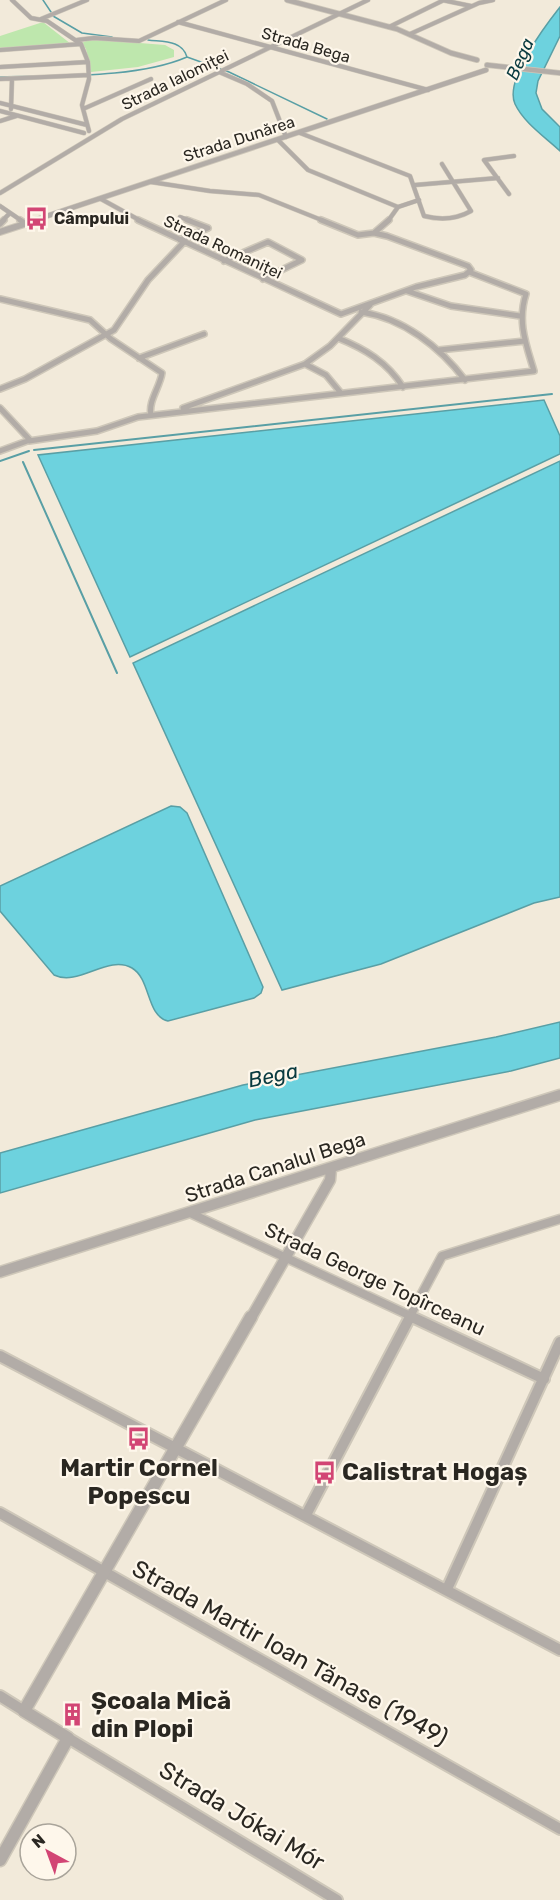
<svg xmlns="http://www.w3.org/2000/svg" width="560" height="1900" viewBox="0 0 560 1900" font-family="Rubik,sans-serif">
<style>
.green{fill:#bee7ad}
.water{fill:#6dd2de;stroke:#599fa5;stroke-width:1.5}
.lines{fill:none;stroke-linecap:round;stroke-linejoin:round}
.stream-far1{stroke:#599fa5;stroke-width:1.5}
.stream{stroke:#599fa5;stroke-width:2}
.minor-far3-casing{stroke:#cec7b9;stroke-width:5}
.minor-far2-casing{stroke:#cec7b9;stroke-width:8}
.minor-far1-casing{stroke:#cec7b9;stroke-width:11}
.minor-casing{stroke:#cec7b9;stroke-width:14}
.tertiary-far3-casing{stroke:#cec7b9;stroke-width:6}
.tertiary-far2-casing{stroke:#cec7b9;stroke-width:8}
.tertiary-far1-casing{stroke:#cec7b9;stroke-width:13}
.tertiary-casing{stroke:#cec7b9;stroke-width:15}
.minor-far3{stroke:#b2aca7;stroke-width:4}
.minor-far2{stroke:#b2aca7;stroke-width:5}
.minor-far1{stroke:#b2aca7;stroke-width:8}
.minor{stroke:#b2aca7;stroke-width:10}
.tertiary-far3{stroke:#b2aca7;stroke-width:4.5}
.tertiary-far2{stroke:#b2aca7;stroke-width:6}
.tertiary-far1{stroke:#b2aca7;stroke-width:10}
.tertiary{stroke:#b2aca7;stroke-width:12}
.labels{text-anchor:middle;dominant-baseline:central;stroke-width:4.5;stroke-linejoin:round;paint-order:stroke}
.far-street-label{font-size:16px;fill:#2a2721;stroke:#fef7eb}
.far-poi-label{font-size:16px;font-weight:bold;fill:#2a2721;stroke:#fef7eb;text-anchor:start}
.far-water-label{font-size:18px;font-style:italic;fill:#0a3b40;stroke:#fef7eb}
.street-label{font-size:20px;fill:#2a2721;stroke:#fef7eb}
.water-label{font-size:21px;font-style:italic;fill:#0a3b40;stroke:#fef7eb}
.near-poi-label{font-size:24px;font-weight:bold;fill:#2a2721;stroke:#fef7eb;text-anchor:start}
.near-street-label{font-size:24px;fill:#2a2721;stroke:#fef7eb}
</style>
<rect width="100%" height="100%" fill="#f2eada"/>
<path class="green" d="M43,22l28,22 -71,4v-12z
M89,39l76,6 9,5v7l-36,10 -47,5 -5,-23 -4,-6z"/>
<path class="water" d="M560,7v29l-22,45 -2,12 6,16 18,18v24c-15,-14 -36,-28 -45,-47 -11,-24 30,-78 45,-97z
M544,400l16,36v18l-430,203 -92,-202z
M560,461v436l-26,6 -153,61 -99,26 -149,-327z
M171,806l9,1 7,6 76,174 -2,6 -7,5 -86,23c-22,-5 -17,-42 -36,-53 -24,-14 -53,19 -78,7l-54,-64v-25z
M560,1022v36l-49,13 -256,49 -255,73v-40l243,-68 253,-48z"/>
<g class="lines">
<path class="stream-far1" d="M43,0l8,12
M53,16l29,17 30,4
M187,57l42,15 98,47
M0,77c56,-2 136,2 187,-20 -5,-17 -24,-15 -39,-17"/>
<path class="stream" d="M34,450l518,-56
M0,461l29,-10
M23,462l94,211"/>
<defs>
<path id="minor-far3" d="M12,0l19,18 16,3 34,23 7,18 1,17 -7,26 7,26
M442,0l29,6
M41,19l46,-19
M178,22l250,68
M389,27l55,-27
M410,34l69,-31 14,-3
M77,40l17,-2 45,3 87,-41
M0,50l81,-6
M0,67l88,-5
M219,72l28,12 25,17 14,36
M0,79l89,-4
M0,103l87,22
M11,109l1,-30
M83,109l68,-30
M0,111l84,22
M0,121l16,-5
M300,133l110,43 14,40c16,4 33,3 47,-5l-29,-47
M278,140l30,30 90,37
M151,182l59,9 49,4 65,26
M415,185l83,-7
M0,193l122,-74 246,-119
M509,194l-25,-34 30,-4
M101,199l40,22
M0,206l22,15
M180,217l11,4
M2,221l8,-8
M388,221l10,-14 21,-7"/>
<path id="minor-far2" d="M20,220l6,4
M138,220l203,94 75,-27 49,-12 6,-5 -3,-4 -81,-30 -13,-3 -16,2 -37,-15
M0,224l4,-4
M374,233l15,-13
M180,240l28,-12 -21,-8
M224,261l44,-19 34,18 -39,19
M407,291l44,15 69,10
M0,299l90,21 21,19 51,34c-2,14 -14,28 -11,42
M361,312c42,6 79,35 104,68
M338,338c27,11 49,24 65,49
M439,350l86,-9
M139,358l65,-24
M305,364l21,11 15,18
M0,389l25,-10 89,-49 34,-50 36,-38
M0,408l30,32 -30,11
M183,408l122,-44 25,-18 40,-41
M29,441l68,-10 41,-14 396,-46c-8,-27 -17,-49 -8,-77l-57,-22"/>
<path id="minor-far1" d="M190,1213l225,105
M409,1318l33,-62 118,-37"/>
<path id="minor" d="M412,1317l132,62
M0,1356l560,294
M0,1513l560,316
M306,1515l104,-198
M447,1589l113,-247
M0,1696l24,15
M68,1738l269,162"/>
<path id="tertiary-far3" d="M287,0l110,29 54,24 26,7
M487,65l73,8
M32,221l454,-151"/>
<path id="tertiary-far2" d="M0,232l37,-12"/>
<path id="tertiary-far1" d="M0,1272l560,-177
M251,1318l79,-138 1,-11"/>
<path id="tertiary" d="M0,1860l68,-122 -44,-27 227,-394"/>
</defs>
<use href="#minor-far3" class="minor-far3-casing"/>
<use href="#minor-far2" class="minor-far2-casing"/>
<use href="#minor-far1" class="minor-far1-casing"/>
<use href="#minor" class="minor-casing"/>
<use href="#tertiary-far3" class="tertiary-far3-casing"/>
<use href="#tertiary-far2" class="tertiary-far2-casing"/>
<use href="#tertiary-far1" class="tertiary-far1-casing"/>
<use href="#tertiary" class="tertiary-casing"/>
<use href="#minor-far3" class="minor-far3"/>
<use href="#minor-far2" class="minor-far2"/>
<use href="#minor-far1" class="minor-far1"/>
<use href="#minor" class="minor"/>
<use href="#tertiary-far3" class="tertiary-far3"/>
<use href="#tertiary-far2" class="tertiary-far2"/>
<use href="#tertiary-far1" class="tertiary-far1"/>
<use href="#tertiary" class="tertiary"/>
</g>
<defs>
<symbol id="bus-bare" viewBox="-9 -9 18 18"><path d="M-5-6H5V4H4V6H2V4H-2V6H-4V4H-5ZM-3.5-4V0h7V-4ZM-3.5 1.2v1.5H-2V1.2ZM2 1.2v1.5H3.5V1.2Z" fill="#d24574" stroke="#fef7eb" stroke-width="2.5" paint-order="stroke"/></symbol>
<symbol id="building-bare" viewBox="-9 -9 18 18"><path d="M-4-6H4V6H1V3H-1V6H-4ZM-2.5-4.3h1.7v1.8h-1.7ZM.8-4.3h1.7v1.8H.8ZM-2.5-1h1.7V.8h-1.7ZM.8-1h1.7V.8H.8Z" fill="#d24574" stroke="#fef7eb" stroke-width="2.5" paint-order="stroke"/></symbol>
</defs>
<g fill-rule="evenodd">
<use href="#bus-bare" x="20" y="202" width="33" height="33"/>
<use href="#bus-bare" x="122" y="1422" width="33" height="33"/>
<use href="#bus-bare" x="308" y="1456" width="33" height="33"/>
<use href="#building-bare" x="56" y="1698" width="33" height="33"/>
</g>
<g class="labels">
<g class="far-street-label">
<text transform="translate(306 45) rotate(16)">Strada Bega</text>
<text transform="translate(175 80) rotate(-26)">Strada Ialomiței</text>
<text transform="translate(239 139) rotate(-18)">Strada Dunărea</text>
<text transform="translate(223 247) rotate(25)">Strada Romaniței</text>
</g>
<g class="far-poi-label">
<text x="54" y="218">Câmpului</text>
</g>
<g class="far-water-label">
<text transform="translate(520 59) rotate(-66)">Bega</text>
</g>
<g class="street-label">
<text transform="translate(275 1167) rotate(-18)">Strada Canalul Bega</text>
<text transform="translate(375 1279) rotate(25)">Strada George Topîrceanu</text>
</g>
<g class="water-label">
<text transform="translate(273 1075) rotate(-12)">Bega</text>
</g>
<g class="near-poi-label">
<text x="139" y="1468" text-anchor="middle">Martir Cornel<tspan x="139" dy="28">Popescu</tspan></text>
<text x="342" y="1472">Calistrat Hogaș</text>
<text x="91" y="1701">Școala Mică<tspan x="91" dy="28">din Plopi</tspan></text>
</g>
<g class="near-street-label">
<text transform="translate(290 1653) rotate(29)">Strada Martir Ioan Tănase (1949)</text>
<text transform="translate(242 1816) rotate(31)">Strada Jókai Mór</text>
</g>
</g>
<g transform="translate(48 1852) rotate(319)"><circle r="28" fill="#fef7eb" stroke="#a9a49a" stroke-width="1.5"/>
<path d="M0-4.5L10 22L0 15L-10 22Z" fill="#d24574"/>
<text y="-9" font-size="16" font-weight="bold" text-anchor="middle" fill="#2a2721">N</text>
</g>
</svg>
